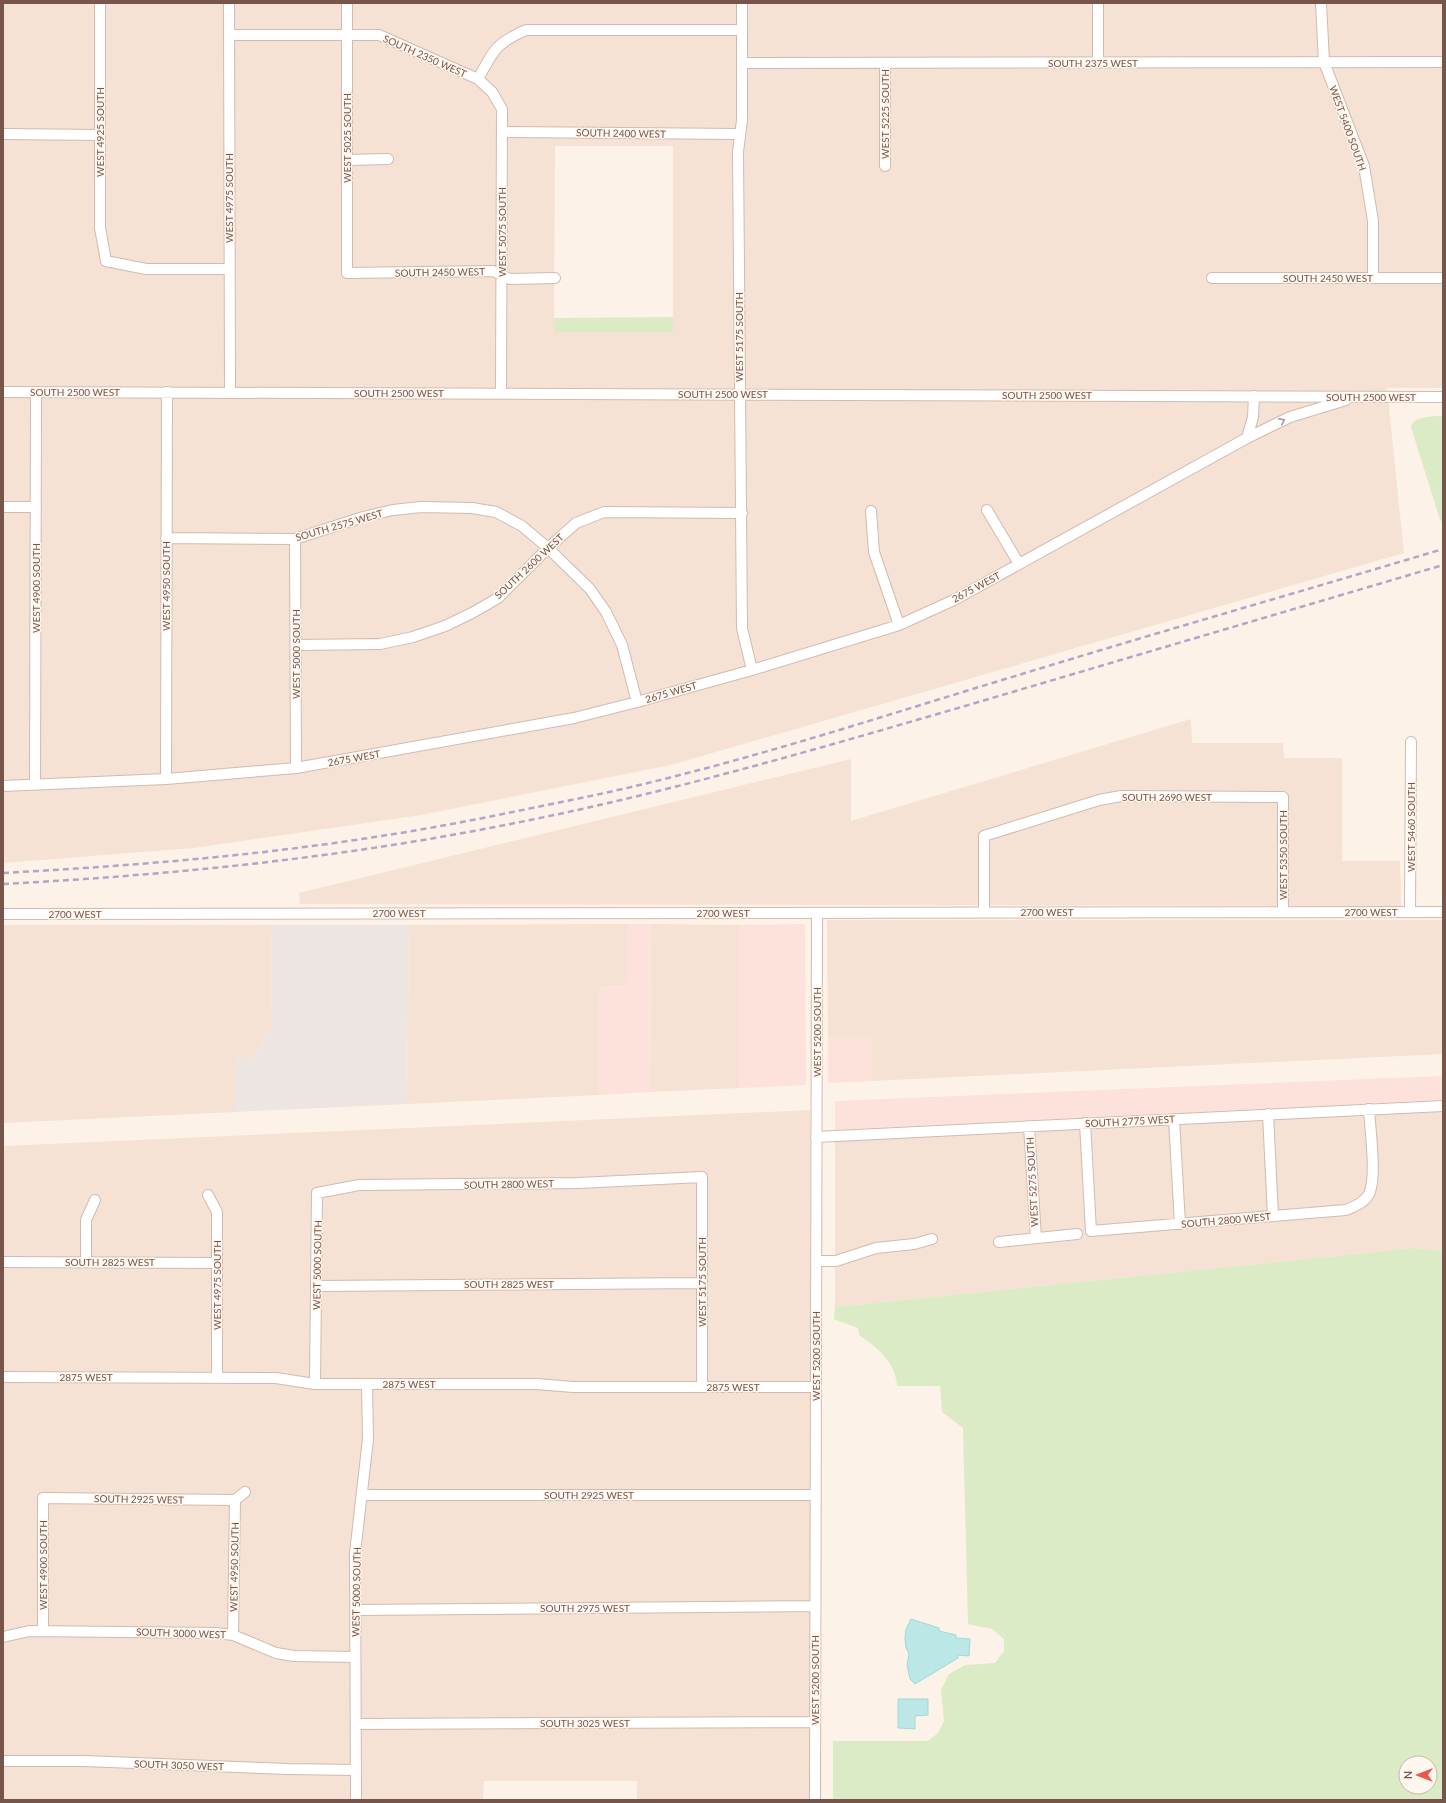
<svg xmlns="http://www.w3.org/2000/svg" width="1446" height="1803" viewBox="0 0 1446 1803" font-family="Lato,sans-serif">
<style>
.residential{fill:#f5e2d5;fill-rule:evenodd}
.commercial{fill:#fde1db}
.industrial{fill:#ede5e1}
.green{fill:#daebc5;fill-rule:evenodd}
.water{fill:#bbe7e7;stroke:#a1d8d9}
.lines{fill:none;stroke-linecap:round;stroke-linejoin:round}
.minor-casing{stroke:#d2baaf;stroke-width:12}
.minor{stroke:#fff;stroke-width:10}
.rail{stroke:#b3a5c8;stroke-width:2.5;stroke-dasharray:6 4;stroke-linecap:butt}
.oneway{stroke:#ae9993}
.labels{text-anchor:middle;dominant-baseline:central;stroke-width:3;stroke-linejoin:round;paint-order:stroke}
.street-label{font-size:10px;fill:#78554b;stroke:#fff6ee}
</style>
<rect width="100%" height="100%" fill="#fdf2e7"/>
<path class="residential" d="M3,3h1440v385h-56l17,165 -733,212 -250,50 -227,33 -191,15zM555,146h118v186h-119z
M1191,719l1,24h91l1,15h58v103h58l1,45 -1101,-2 -1,-11 552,-134v62z
M827,920h616v134l-571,27v-43l-44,-1z
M627,924l1,62 -29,1v108l-192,9 2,-179z
M651,924l88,1v163l-89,4z
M3,925h268l1,101 -17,31 -20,2v53l-232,11z
M1443,1101v150l-28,-3 -580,59v-167z
M810,1110l1,690h-174v-19h-153l-1,19h-480v-654z"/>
<path class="commercial" d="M627,924h24l-1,168 -51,3v-108l29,-1z
M805,924l1,161 -67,3v-163z
M828,1037h44v44l-44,2z
M1443,1076v24l-608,30v-29z"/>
<path class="industrial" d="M271,925h138l-2,179 -172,8v-53l20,-2 17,-31z"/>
<path class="green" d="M673,317v15h-119v-14z
M1434,416h9v106l-3,-2 -29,-93c2,-10 14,-9 23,-11z
M1415,1248l28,3v549h-610v-59h95l10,-8 6,-12 -3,-31 8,-16 16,-9 30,-2 9,-12v-12l-12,-10 -24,-5 -5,-196 -21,-16 -2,-26h-43c-1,-23 -20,-39 -38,-51l-1,-7 -24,-9 1,-12zM1406,1763h24v24h-24z"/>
<path class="water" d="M911,1619l28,9v3l17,4v3l14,1 -1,17 -11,-1v3l-43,26 -5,-5 -3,-14 2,-11 -3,-6 -1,-10 1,-9z
M898,1699h30v16l-13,1v13l-17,-1z"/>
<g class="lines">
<defs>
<path id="minor" d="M100,3v225l6,33 40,8h83
M229,3l1,390
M347,3v270l146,-2 17,8 45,-1
M742,3v117l-4,32 4,476 10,42
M1098,3v60
M1321,3l3,59 40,104 9,55v57
M229,35h150l99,44 14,13 10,17 -1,285
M743,63l700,-1
M885,63v103
M478,79c15,-28 18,-36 48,-49h216
M502,132l238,2
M3,134l97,1
M347,160l41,-1
M1212,278h231
M3,392l1440,5
M1247,438l43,-21 56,-17
M3,507h33
M987,510l32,54
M871,511l3,41 25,73
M166,538l129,1 68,-22 30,-7 28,-3 51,1 24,4 26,14 26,22 42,41 16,23 16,33 15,57
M295,539l1,229
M296,645l84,-1 33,-7 32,-11 27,-13 26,-15 50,-50 28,-25 28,-11 138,1
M166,779l1,-387
M35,785l1,-393
M3,786l163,-7 130,-11 278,-50 63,-16 115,-32 147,-45 55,-25 293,-162 6,-21 1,-21
M984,912v-76l115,-36 22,-4 162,1v115
M1410,912l1,-170
M3,914l1440,-2
M1268,1114l5,102
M1174,1119l6,105
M1085,1123l6,108 255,-21c9,-4 18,-7 23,-16 8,-16 1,-65 0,-85
M1029,1126l7,112
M816,1137l627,-31
M208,1195l9,17v166
M999,1242l78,-8
M816,1261h20l40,-13 38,-4 18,-5
M3,1262l214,1
M86,1262v-42l9,-20
M316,1286l386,-3
M3,1377l273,1 39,6h221l37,3h243
M315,1384l2,-191 42,-8 219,-2 124,-6v210
M362,1495h453
M43,1498l192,2
M43,1498v133
M235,1500l10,-8
M355,1610l460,-4
M233,1635l2,-135
M3,1637l26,-6 187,2 17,2 43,18 18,3 61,1
M356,1724l459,-2
M3,1761h81l204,8 68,1
M356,1800l-1,-247 13,-114 -1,-55
M815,1800l2,-887"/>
</defs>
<use href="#minor" class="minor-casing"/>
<use href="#minor" class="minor"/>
<path class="rail" d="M3,873c126,-7 253,-17 378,-37 73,-11 146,-27 219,-42 143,-31 282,-78 422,-120 140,-43 281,-83 421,-125
M3,884c169,-9 336,-26 502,-59 156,-30 308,-75 460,-119 159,-47 319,-94 478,-141"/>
</g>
<defs><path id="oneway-chevron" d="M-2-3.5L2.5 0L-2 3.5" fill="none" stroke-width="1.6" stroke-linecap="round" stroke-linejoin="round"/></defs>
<use class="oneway" href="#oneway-chevron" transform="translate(1282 421) rotate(-26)"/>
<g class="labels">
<g class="street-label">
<text transform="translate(425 56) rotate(24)">SOUTH 2350 WEST</text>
<text x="1093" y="63">SOUTH 2375 WEST</text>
<text transform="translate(885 114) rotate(-90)">WEST 5225 SOUTH</text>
<text transform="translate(1348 128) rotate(70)">WEST 5400 SOUTH</text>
<text transform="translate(100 132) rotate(-90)">WEST 4925 SOUTH</text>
<text transform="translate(621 133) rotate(1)">SOUTH 2400 WEST</text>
<text transform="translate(347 138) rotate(-90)">WEST 5025 SOUTH</text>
<text transform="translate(229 198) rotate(-90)">WEST 4975 SOUTH</text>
<text transform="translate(502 232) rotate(-90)">WEST 5075 SOUTH</text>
<text transform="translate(440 272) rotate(-1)">SOUTH 2450 WEST</text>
<text x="1328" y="278">SOUTH 2450 WEST</text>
<text transform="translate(739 337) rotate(-90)">WEST 5175 SOUTH</text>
<text x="75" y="392">SOUTH 2500 WEST</text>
<text x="399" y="393">SOUTH 2500 WEST</text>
<text x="723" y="394">SOUTH 2500 WEST</text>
<text x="1047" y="395">SOUTH 2500 WEST</text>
<text x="1371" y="397">SOUTH 2500 WEST</text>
<text transform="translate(339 525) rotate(-16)">SOUTH 2575 WEST</text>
<text transform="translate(529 566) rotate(-43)">SOUTH 2600 WEST</text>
<text transform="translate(166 586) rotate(-90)">WEST 4950 SOUTH</text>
<text transform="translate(976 587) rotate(-28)">2675 WEST</text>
<text transform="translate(36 588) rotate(-90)">WEST 4900 SOUTH</text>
<text transform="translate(296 654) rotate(-90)">WEST 5000 SOUTH</text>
<text transform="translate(671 692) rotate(-16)">2675 WEST</text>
<text transform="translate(354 758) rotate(-10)">2675 WEST</text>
<text x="1167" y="797">SOUTH 2690 WEST</text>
<text transform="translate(1411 827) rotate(-90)">WEST 5460 SOUTH</text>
<text transform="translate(1283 855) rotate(-90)">WEST 5350 SOUTH</text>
<text x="1047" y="912">2700 WEST</text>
<text x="1371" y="912">2700 WEST</text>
<text x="399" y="913">2700 WEST</text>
<text x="723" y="913">2700 WEST</text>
<text x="75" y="914">2700 WEST</text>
<text transform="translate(817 1032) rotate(-90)">WEST 5200 SOUTH</text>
<text transform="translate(1130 1121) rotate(-3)">SOUTH 2775 WEST</text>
<text transform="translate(1032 1182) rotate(-93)">WEST 5275 SOUTH</text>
<text transform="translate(509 1184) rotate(-1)">SOUTH 2800 WEST</text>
<text transform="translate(1226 1220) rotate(-5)">SOUTH 2800 WEST</text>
<text x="110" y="1262">SOUTH 2825 WEST</text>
<text transform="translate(317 1265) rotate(-89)">WEST 5000 SOUTH</text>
<text transform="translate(702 1282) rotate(-90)">WEST 5175 SOUTH</text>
<text x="509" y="1284">SOUTH 2825 WEST</text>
<text transform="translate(217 1285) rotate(-90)">WEST 4975 SOUTH</text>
<text transform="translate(816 1356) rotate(-90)">WEST 5200 SOUTH</text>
<text x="86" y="1377">2875 WEST</text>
<text x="409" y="1384">2875 WEST</text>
<text x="733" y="1387">2875 WEST</text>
<text x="589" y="1495">SOUTH 2925 WEST</text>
<text transform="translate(139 1499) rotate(1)">SOUTH 2925 WEST</text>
<text transform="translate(43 1565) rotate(-90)">WEST 4900 SOUTH</text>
<text transform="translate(234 1567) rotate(-89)">WEST 4950 SOUTH</text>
<text transform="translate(356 1592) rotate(-89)">WEST 5000 SOUTH</text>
<text x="585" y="1608">SOUTH 2975 WEST</text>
<text transform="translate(181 1633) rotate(2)">SOUTH 3000 WEST</text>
<text transform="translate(815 1680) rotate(-90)">WEST 5200 SOUTH</text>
<text x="585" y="1723">SOUTH 3025 WEST</text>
<text transform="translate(179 1765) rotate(2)">SOUTH 3050 WEST</text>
</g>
</g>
<rect width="1446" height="1803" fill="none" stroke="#78554b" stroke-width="8"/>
<g transform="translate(1418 1775) rotate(270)"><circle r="19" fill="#fff6ee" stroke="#c9b6ad"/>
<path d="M0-3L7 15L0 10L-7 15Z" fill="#e8594b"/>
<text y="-6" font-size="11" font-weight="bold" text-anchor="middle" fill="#78554b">N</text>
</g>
</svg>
